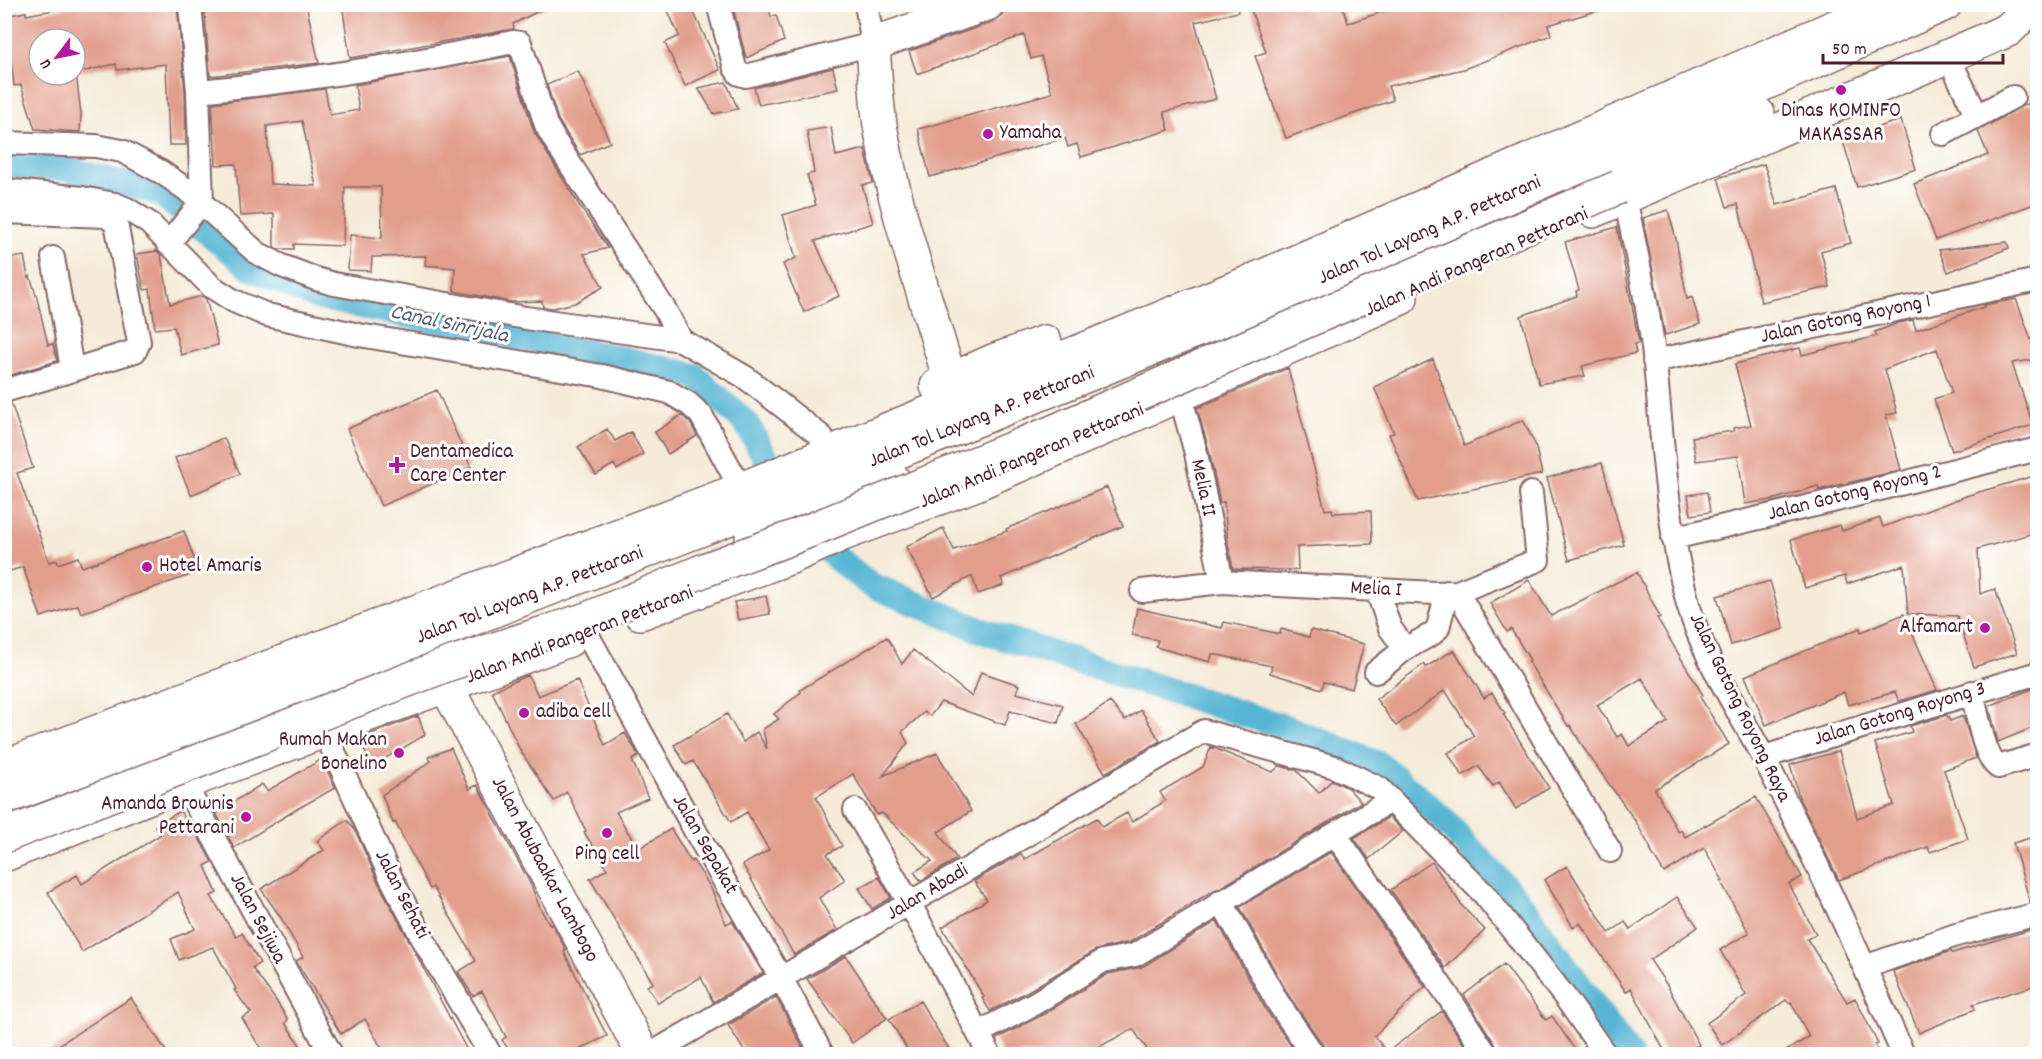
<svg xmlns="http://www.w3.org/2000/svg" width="2042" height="1059" viewBox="0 0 2042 1059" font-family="Dekko,sans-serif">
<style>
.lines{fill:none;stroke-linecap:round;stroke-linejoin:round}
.canal{stroke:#56b6d4;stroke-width:26}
.building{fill:#e29e8b;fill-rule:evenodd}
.street-casing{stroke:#866668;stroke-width:26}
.secondary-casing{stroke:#866668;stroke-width:36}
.highway-casing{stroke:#866668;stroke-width:36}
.street{stroke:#fff;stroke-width:22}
.secondary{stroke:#fff;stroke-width:33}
.highway{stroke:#fff;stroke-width:33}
.highway-bridge-casing{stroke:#866668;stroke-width:36;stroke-linecap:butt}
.highway-bridge{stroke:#fff;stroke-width:33}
.poi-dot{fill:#b5179e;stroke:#fff;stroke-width:2}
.labels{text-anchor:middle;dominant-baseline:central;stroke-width:6;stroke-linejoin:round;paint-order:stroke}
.poi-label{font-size:21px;fill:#4a1f2b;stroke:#fff;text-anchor:start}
.street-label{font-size:21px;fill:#4a1f2b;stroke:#fff}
.water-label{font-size:22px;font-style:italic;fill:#4f5b6f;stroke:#fff}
</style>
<rect width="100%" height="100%" fill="#fff"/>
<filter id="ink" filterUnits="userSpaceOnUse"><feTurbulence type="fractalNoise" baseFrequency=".0167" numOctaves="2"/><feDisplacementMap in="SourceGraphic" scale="12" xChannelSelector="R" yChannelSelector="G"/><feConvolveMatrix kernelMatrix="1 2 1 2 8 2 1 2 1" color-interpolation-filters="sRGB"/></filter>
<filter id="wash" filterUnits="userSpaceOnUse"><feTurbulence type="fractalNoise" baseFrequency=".008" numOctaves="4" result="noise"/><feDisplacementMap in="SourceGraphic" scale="24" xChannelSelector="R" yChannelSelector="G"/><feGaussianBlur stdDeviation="1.35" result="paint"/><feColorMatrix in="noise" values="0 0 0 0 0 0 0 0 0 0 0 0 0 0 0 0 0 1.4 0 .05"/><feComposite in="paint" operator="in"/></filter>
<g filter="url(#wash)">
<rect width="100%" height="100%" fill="#f5ebd8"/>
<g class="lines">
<path class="canal" d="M4,167l59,1 97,25 91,75 65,29 299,60 80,19 51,47 38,67
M809,532l27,26 35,27 114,47 309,98 87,35 61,53 75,81 112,155"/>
</g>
<g id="blocks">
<path class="building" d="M85,4h92l8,88 1,53h-17l-3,-81 -49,6 -1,-6 -40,9 5,41 -1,18 -45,-3 -14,-44 -7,1 -3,-25 -7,2v-47l22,-4v3zM39,39h36v36h-36z
M204,4h102l13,59 -109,13z
M342,4h210l-39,20 1,5 -164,29z
M665,4h25l30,66 -35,16 -20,-43 14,-7z
M732,4h36l3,13 5,-2 8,26 -38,17z
M1028,4h209l1,8 -43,10 21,77 -52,13 5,18 -88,27 -4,-13 -9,3 -3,-9 -135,39 -12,-48 134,-36 -11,-37 -10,3 -7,-24 -107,39 -8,-23 84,-29 10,-8z
M1249,4h93l6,19 59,-19h192l1,6 -52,15 3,10 -87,34 -76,17 5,14 -107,38 -31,-82 11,-4z
M510,56l24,76 47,76 27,40 -24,6 19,33 -28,16 -22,5 -10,-1 -1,-6 -31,1 -57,-11 1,-23 -30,-3 1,-9 -54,1 -1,14 -23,-1 2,-35 32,3 -1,-51h-36l-2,59 -49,-2v5h-16l-4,-2v-33l-34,2 -4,-52 -20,1 -4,-62 113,-14 5,26 29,-5 -4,-25zM302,121l14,65 -46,-2 -3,-58z
M833,68l5,21 -79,16 -5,-17z
M578,71l32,71 -30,13 -22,-35 -11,-35z
M726,82l12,27 -24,5 -16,-26z
M2037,101v102l-101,37 -22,-56 74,-29 -10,-24 44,-25z
M1901,120l15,49 -59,18 -15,-49z
M831,127l5,29 29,-7 8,34 -11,2 11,38 -58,18 24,55 -35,16 -21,-48 13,-6 -13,-43 33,-10 -9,-30 7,-2 -7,-42z
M1764,164l13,41 59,-16 15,54 -30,8 9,36 -69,15 -23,-98 -11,3 -9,-29z
M1668,210l8,29 11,60 5,-2 8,27 -35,11 -22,-117z
M1617,227l22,116 -5,1 2,9 -54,13 3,10 -46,8 -18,-68 56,-20 -1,-5 3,-1 -14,-48z
M2007,242l2,6 -61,24 -9,-22z
M157,251l4,4 9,49 32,-8 4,3 12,46 -37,10 -7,-28 -19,2 -5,-40 -6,1 -7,-36z
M24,256l4,21 2,-1 7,22 11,47 5,-1 4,17 -53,16v-118z
M2016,299l21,56v4l-25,4 21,62 -81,26 -18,-52 18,-6 -15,-44 -52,20 12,44 -11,2 15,55 -82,20 -1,-4 -46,14 -27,4 -7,-48 -42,5 -4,-24 42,-6 -1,-3 18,-3 -16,-61 65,-16 2,7 75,-19 -2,-4 23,-9 15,-3 3,10 68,-23v-2z
M1433,359l31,87 59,-26 12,24 7,30 -124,27 -29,-67 5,-1 -20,-46z
M1288,368l37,142 7,-1 1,4 38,-2 1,33 -75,3 1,23 -65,-1 -5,-25 -4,-42 -4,1 -11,-53 -12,-42z
M437,390l34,77 -90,39 -34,-77z
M11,403l22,65 -16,5 32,89 8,-2 1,4 20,-7 4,10 102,-36 15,41 -118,41 -3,-8 -37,12 -18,-50 -19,6v-169z
M682,415l8,8 7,13 -29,18 -13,-22z
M607,429l8,12 16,-9 12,22 -26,16 -3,-6 -18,11 -18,-28z
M224,438l16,36 -49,21 -16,-37z
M1602,463l22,82 -55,15 -22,-82z
M2037,475v57l-59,17 2,45 15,-5 22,64 -43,14 -17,-51 -49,-2 -4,-49 -57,19 -2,-8 -40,12 -14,-48 49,-15 2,6 38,-13 3,9 86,-32z
M1107,487l16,39 -122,52 3,7 -26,9 -6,-18 -39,21 -27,-50 37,-19 11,22 53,-19 -1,-2z
M1707,492l3,20 -19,3 -3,-20z
M1637,572l23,45 -3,1 46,77 -3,2 29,47 -74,45 23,43 3,-2 4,7 71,-40 46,80 -13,7 27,50 -9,5 40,63 8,-4 23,46 -3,1 4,9h-98l28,-17 -18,-35 -2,1 -3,-3 -64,45 -15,-22 39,-28 -26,-45 29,-17 -28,-51 2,-1 -19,-33 -40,25 -14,-23 1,-1 -15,-27 -51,-72 -15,-25 -2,1 -40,-65 2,-1 -19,-31 -4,3 -17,-29 39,-23 22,36zM1642,678l26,44 -39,24 -7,-12 -5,3 -20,-32z
M1770,581l14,48 -53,16 -14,-49z
M766,596l4,18 -32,6 -4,-18z
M1137,608l85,20 2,-6 56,12 1,-5 28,8 2,-7 53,14 -12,45 -28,-7 -2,7 -52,-16 2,-7 -60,-12 -2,8 -54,-15 2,-7 -26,-5z
M1904,614l33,76 -38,11 -4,-9 -47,13 -4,-13 -78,33 -21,-49 115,-48 1,4z
M887,637l15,27 11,-14 59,47 9,-25 38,13 -3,8 47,12 -5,18 -48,-12 -5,14 -64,-23 -11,14 -6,-4 -22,20 6,11 -25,33 54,-23 34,58 -33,21 19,27 -36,22 -7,-9 18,-11 -50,-48 -5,2 -24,-41 -37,23 26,49 -15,8 18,26 -26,18 18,32 -43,25 -51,-90 26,-15 -22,-38 -16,10 -38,-61 -7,4 -12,-20 53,-31 16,28 14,-10 10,17 -4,-20 16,-10 -5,-5 27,-22 -1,-2z
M1454,650l30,48 8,-5 13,20 -2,1 46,74 -33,21 -17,-27 -6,4 -15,-20 -16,10 -14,-23 26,-17 -29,-46 -49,36 -20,-27 48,-35 2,3z
M528,675l10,21 39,-16 28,65 20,-12 14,23 -7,4 16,38 -32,14 22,37 33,-20 20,33 2,-2 18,28 15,36 6,-3 31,52 -50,29 -12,-25 -43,26 -11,-17 6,-3 -63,-104 17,-10 -23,-37 2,-1 -19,-39 -13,9 -33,-49 -29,-61z
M2037,687v39l-39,16 -9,-36z
M1110,702l15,18 16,-10 19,31 -55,32 -29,-49z
M1947,715l3,6 13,-5 13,42 -32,12 24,69 -38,13 -2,-5 -89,33 -39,-80 -10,-35 49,-14 18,67 37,-13 -19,-62 37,-11 -2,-6z
M418,716l7,19 -54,32 -11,-29z
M1211,747l62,25 6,-6 17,4 23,23 13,-13 16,8 13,14 -141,86 -6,2 -84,52 -34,8 -66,40 -40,21 -8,-13 2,-1 -42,-70 45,-27 -13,-19 47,-27 4,5 72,-41 5,9 25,-14 5,9 33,-21 -5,-9 43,-25z
M451,748l18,41 8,-4 54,100 9,23 10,17 2,-1 14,26 -2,2 43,84 -37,18h-58l-10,-14 4,-3 -24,-46 -9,5 -15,-24 18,-11 -43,-74 -3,2 -35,-67 -2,1 -11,-28 49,-34 -3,-4z
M322,759l13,29 -38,21 -63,39 -18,-35 46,-29 5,7z
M180,811l11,17 2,-1 19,35 -7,4 12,27 -6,3 25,41 6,-4 18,30 -8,5 23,31 13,21 -3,3 21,31h-42l-22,-36 9,-5 -17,-23 2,-1 -23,-42 -34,13 -8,-21 24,-10 -17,-37 -96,60 -34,-60 29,-17 5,9 78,-49 -5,-9z
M1389,817l14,14 -34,28 -15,-21z
M347,820l8,10 24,54 90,170h-84l-20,-35 -24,15 -45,-73 7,-4 -22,-39 -20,-29 63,-39 -7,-9z
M2037,836v65l-7,1 -17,-59z
M1331,852l94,135 -51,49 13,16 55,-41 28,43h-144l-2,-8 -35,-50 -49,-89z
M1432,862l31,45 22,23 -40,38 -54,-78z
M1567,866l42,67 16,-11 5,7 47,-32 21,30 -48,33 17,25 32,60 -19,9h-14l-35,-66 -5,4 -46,-69 -7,4 -29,-47z
M879,877l12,21 -19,11 -13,-21z
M1217,921l49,89 31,44h-147l-17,-25 -33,17 6,8h-104l-6,-15 48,-25 64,-40 34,-7z
M2037,928v57l-64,19 2,5 -56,24 -26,-62 58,-20 1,2z
M846,956l22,33 -1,1 20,28 -35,25 -45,-64z
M1504,964l42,56 6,-4 26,38h-79l-2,-7 -33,-52z
M776,997l28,53 -8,4h-50l-18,-29z
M131,998l37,56h-123z
M920,1001l32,53h-42l-21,-35z"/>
</g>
</g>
<g filter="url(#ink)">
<use href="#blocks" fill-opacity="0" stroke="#866668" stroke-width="1.5"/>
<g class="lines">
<defs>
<path id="street" d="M718,4l17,64 4,6 7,2 127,-32 -7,-40
M1948,56l29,60
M198,91c106,-10 211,-27 315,-49l7,1 26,82 9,16 110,169 16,30
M1943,134l70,-37
M4,143l92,3 26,5 39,21 26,18 70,63 25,13 34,13 18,5 192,34 155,22 64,37 77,60
M4,190l78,8 33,6 12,5 22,14 63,64 22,14 33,14 92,20 243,41 67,16 20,12 12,11 33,61
M1625,197c11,55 24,111 30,167 8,81 12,162 33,240 16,56 50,105 77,156 49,96 95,195 138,294
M4,212l102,4 10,7 23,119 -4,9 -131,40
M168,244l34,-42 -4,-111 -8,-87
M53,258l19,111
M1654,361l384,-81
M1180,395l16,58 26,129
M1673,538l159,-37 206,-52
M1377,590l13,38 15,21
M1142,591l80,-9 213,11 22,-1 81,-32 -7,-67
M1457,592l153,259
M587,634l111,202 83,142 41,76
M1376,672l29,-23 27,-15 6,-6 9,-36
M1972,692c5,19 11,64 26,75l40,-12
M324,730l67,148 33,63 66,113
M1764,757l274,-84
M184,783l147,271
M855,810l55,94 79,150
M1335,834l113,162 38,58
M1221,901l57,102 35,51
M1865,967l91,-32 82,-21
M978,1033l59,-31 66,-41 32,-6 256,-155
M651,1054l553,-323 131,36 44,21 105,106 81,103 40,57"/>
<path id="secondary" d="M950,380c-24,-82 -54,-165 -69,-249 -5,-29 -6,-58 -8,-87l114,-40
M446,686l197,368"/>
<path id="highway" d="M1582,189l176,-75
M1593,211l415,-181 26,-26
M937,386l56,-25 52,-19
M752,537l141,-58
M640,613l151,-56 52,-23 133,-50 425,-186
M4,767l730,-275 511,-208 642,-280
M4,798l181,-67 683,-267 421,-171 656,-289
M4,855l180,-72 385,-143"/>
</defs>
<use href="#street" class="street-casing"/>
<use href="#secondary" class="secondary-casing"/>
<use href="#highway" class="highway-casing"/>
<use href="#street" class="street"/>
<use href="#secondary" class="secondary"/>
<use href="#highway" class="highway"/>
<defs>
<path id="highway-bridge" d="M4,836l445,-172 138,-45 120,-50 84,-31 257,-104 226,-99 345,-148"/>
</defs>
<use href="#highway-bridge" class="highway-bridge-casing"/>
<use href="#highway-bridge" class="highway-bridge"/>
</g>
</g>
<g class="poi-dot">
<circle cx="1841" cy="90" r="6"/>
<circle cx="988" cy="134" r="6"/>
<path d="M394 456h6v6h6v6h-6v6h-6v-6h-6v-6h6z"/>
<circle cx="147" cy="567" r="6"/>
<circle cx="1985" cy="628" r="6"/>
<circle cx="524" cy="713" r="6"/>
<circle cx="399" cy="753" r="6"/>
<circle cx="246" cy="817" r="6"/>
<circle cx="607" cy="833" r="6"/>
</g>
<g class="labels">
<g class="poi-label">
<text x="1841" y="112" text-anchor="middle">Dinas KOMINFO<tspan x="1841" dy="24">MAKASSAR</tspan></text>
<text x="1000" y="134">Yamaha</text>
<text x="410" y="453">Dentamedica<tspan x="410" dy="24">Care Center</tspan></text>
<text x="159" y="567">Hotel Amaris</text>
<text x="1973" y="628" text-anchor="end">Alfamart</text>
<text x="536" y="713">adiba cell</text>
<text x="387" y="741" text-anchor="end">Rumah Makan<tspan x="387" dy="24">Bonelino</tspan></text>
<text x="234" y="805" text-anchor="end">Amanda Brownis<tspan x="234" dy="24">Pettarani</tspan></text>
<text x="607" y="855" text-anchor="middle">Ping cell</text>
</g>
<g class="street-label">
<text transform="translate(1430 231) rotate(-24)">Jalan Tol Layang A.P. Pettarani</text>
<text transform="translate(1477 263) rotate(-24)">Jalan Andi Pangeran Pettarani</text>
<text transform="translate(1846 320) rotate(-12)">Jalan Gotong Royong 1</text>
<text transform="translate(982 418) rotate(-22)">Jalan Tol Layang A.P. Pettarani</text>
<text transform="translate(1032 457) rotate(-23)">Jalan Andi Pangeran Pettarani</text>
<text transform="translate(1202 488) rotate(78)">Melia II</text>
<text transform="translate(1855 494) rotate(-14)">Jalan Gotong Royong 2</text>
<text transform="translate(1376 590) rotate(3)">Melia I</text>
<text transform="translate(530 596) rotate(-21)">Jalan Tol Layang A.P. Pettarani</text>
<text transform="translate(580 636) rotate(-21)">Jalan Andi Pangeran Pettarani</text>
<text transform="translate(1739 708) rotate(64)">Jalan Gotong Royong Raya</text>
<text transform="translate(1900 715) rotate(-17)">Jalan Gotong Royong 3</text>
<text transform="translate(704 845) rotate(60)">Jalan Sepakat</text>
<text transform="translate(544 870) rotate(62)">Jalan Abubaakar Lambogo</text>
<text transform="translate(928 893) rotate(-31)">Jalan Abadi</text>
<text transform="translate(401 895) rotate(63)">Jalan Sehati</text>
<text transform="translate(257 919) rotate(62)">Jalan Sejiwa</text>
</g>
<g class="water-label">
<text transform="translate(449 325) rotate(12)">Canal Sinrijala</text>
</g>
</g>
<rect width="2042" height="1059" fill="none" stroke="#fff" stroke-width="24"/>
<g transform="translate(57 57) rotate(238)"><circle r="28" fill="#ffffff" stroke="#b7a5aa" stroke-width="1.5"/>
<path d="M0-4.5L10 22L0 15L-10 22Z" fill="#b5179e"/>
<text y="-9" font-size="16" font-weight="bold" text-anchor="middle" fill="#4a1f2b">U</text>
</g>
<path d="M1823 54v9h180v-9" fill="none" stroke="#4a1f2b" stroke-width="3"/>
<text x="1832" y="54" font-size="18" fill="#4a1f2b" stroke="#ffffff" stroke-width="4.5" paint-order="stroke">50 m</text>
</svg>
